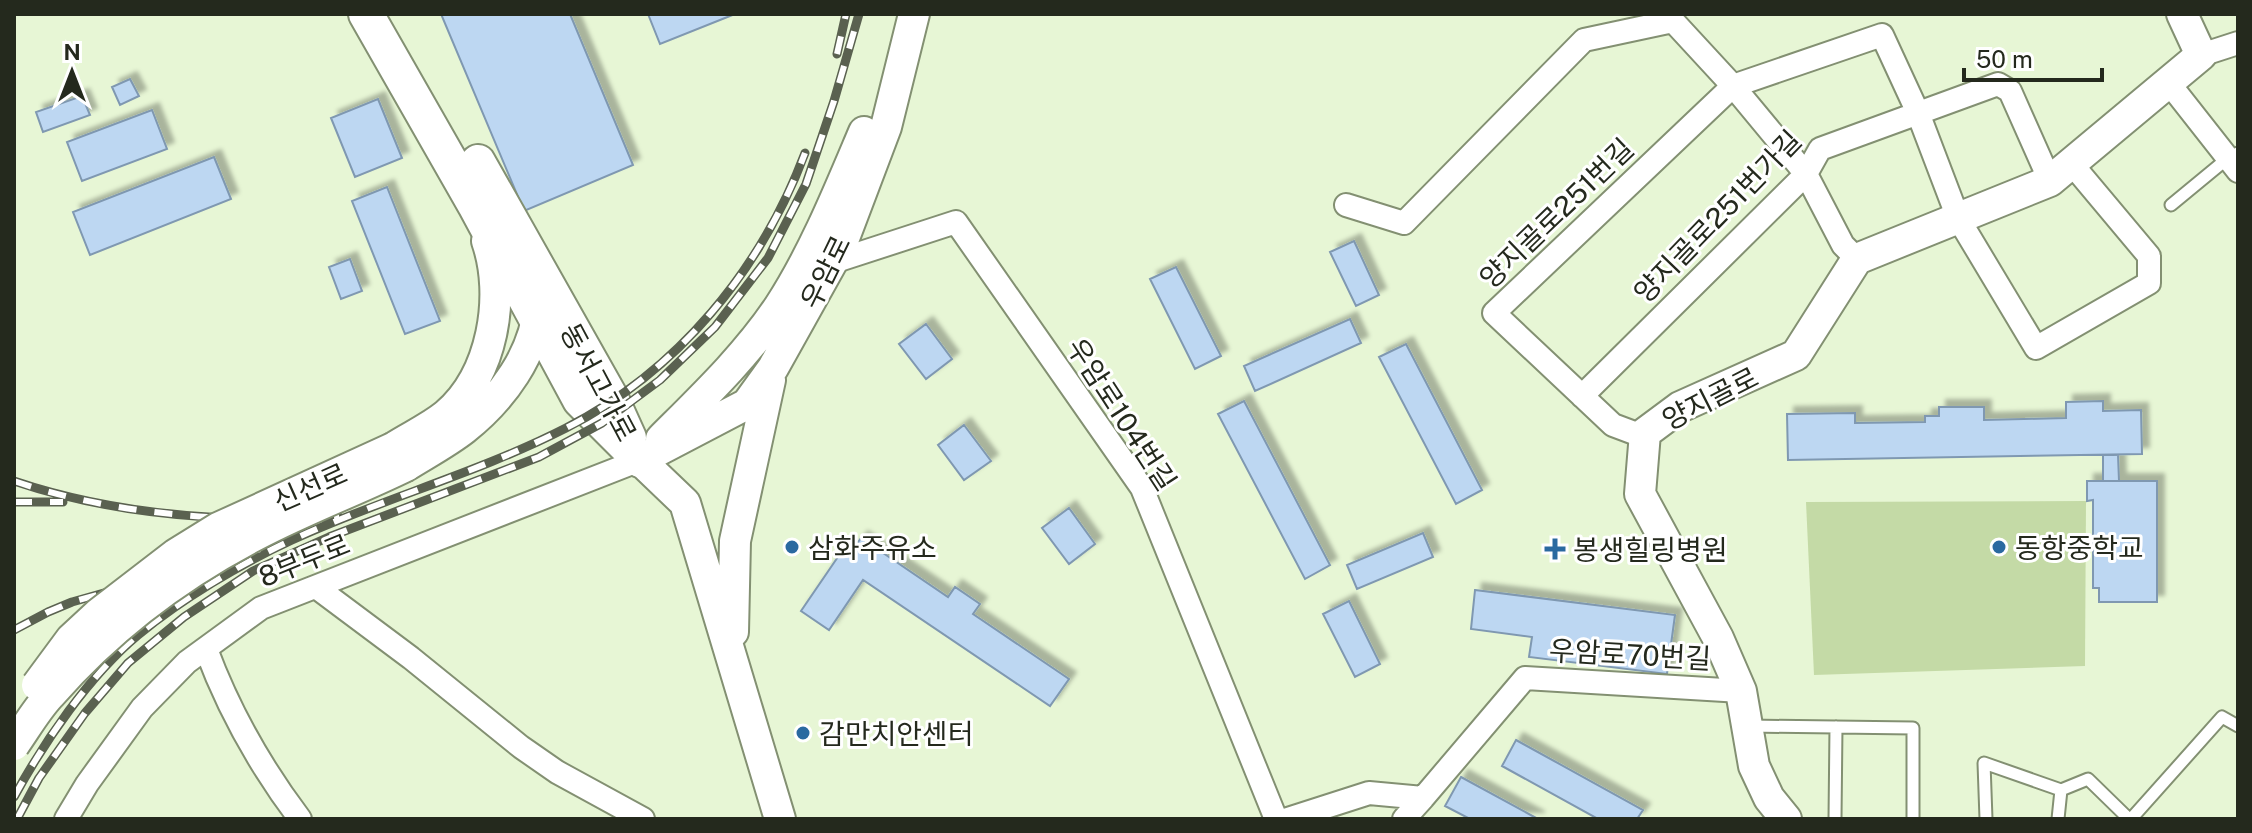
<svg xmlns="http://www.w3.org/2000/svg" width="2252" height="833" viewBox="0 0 2252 833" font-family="'Public Sans','Noto Sans KR',sans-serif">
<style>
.green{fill:#c4daa6}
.building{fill:#bdd7f2;stroke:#7f98b1;stroke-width:2;filter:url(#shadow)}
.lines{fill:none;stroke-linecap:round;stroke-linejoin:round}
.lane-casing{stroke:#839072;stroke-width:15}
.street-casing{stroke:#839072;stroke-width:26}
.secondary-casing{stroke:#839072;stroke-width:34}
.primary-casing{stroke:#839072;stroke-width:38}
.lane{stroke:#fff;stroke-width:11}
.street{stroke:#fff;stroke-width:22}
.secondary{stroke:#fff;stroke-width:30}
.primary{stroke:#fff;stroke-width:34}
.rail-casing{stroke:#5a6150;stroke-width:9}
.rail{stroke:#fff;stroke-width:6;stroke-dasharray:18;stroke-linecap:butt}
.secondary-bridge-casing{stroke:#839072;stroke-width:34;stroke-linecap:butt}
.secondary-bridge{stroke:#fff;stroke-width:30}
.poi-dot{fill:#2a69a0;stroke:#fff;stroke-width:3}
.labels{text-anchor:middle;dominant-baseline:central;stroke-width:6;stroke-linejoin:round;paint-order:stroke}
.street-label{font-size:28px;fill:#24291d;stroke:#fff}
.poi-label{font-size:28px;fill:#24291d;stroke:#fff;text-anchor:start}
</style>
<defs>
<filter id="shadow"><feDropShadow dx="7" dy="-7" stdDeviation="2" flood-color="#0004"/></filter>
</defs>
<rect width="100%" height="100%" fill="#e7f6d5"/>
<path class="green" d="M2086,501l-1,165 -271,9 -8,-173z"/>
<path class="building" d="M441,14h129l63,151 -109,46z
M648,14h87l-75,30z
M130,79l9,17 -19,9 -8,-18z
M82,96l8,19 -47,17 -7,-20z
M378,99l24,59 -47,19 -24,-59z
M152,110l15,39 -85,32 -15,-39z
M214,157l17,42 -141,56 -17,-43z
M387,187l53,134 -35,13 -53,-133z
M1354,241l25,54 -23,11 -26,-54z
M350,259l12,32 -21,8 -12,-32z
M1176,267l45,89 -26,13 -45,-90z
M1350,319l11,24 -106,48 -11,-25z
M926,324l26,35 -26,20 -27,-35z
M1406,344l76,146 -26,14 -77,-147z
M1244,401l86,164 -25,14 -87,-165z
M2103,401v10l38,-1 1,44 -354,6 -1,-46 68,-1v10l70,-1v-6h14v-9h45v13l82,-2v-16z
M964,425l27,36 -27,19 -26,-35z
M2103,455h15l1,26h-16z
M2087,481h70v121h-58v-14h-6v-88l-6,1z
M1069,508l26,36 -26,20 -27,-36z
M1423,533l10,24 -76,32 -10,-24z
M861,538l87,59 7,-10 25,17 -7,10 96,65 -19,27 -187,-126 -34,50 -28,-19 41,-60 6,5z
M1475,590l200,25 -8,59 -138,-17 3,-20 -61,-8z
M1349,601l31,63 -25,13 -32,-63z
M1516,740l127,70 -6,9h-39l-96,-53z
M1461,777l77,42h-68l-25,-13z"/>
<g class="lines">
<defs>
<path id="lane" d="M2171,205l57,-47 10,-5
M1749,726l164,2v91
M1835,819l1,-92
M1986,819l-2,-56 77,27
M2058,819l3,-29 27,-11 41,40
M2131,819l91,-102 16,9"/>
<path id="street" d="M1673,21l60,65 73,88 37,71 14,14
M2201,55l37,-12
M2168,82l70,89
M1346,205l58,18 180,-183 89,-19
M833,262l123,-40 186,266 134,331
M1582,396l224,-222 14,-25 178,-65 12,7 40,90
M1645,437l-32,-12 -119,-112 239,-227 149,-51 36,78 40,105 78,130 113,-65v-27l-78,-93
M316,587l95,71 110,89 36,25 86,47
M206,649c23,62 54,117 94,170
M66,819l21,-35 55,-76 45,-46 74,-54 379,-148
M1288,819l81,-26 54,5 102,-120 216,13
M1404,819l19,-21"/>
<path id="secondary" d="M661,439c42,-42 85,-83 118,-132 35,-54 60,-116 85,-175
M393,448c17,-11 37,-20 53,-33 47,-40 60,-119 41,-174
M640,460l107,-56 26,-36 68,-122 45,-119 28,-113
M640,460l45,43 95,316
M406,466c19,-12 40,-23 58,-37 38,-30 71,-75 75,-124
M733,632l2,-91 35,-161
M1786,819l-17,-21 -15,-32 -13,-75 -23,-53 -78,-144 5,-61 35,-26 116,-52 61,-96 193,-78 151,-126 -19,-41"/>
<path id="primary" d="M366,14l109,191 105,195 60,60
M478,162l132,234 19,42"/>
</defs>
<use href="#lane" class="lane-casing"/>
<use href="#street" class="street-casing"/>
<use href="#secondary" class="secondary-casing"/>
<use href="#primary" class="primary-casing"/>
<use href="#lane" class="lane"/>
<use href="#street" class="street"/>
<use href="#secondary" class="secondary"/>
<use href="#primary" class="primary"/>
<defs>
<path id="rail" d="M837,54l9,-40
M14,481c62,21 129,32 194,36 43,3 87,0 131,0
M14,502h49
M14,630l34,-18 24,-10 188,-53
M14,797c30,-55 75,-121 124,-162 44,-36 102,-71 154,-95 89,-41 186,-67 274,-112 112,-57 195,-158 239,-275
M17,819l22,-41 46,-65 43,-50 56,-46 69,-46 76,-34 210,-80 63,-34 58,-43 55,-53 53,-69 38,-74 28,-83 25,-87"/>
</defs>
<use href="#rail" class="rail-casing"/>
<use href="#rail" class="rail"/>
<defs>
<path id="secondary-bridge" d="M37,685l34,-46 27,-25 78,-60 42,-26 175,-80
M14,745c12,-17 22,-35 36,-50 57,-65 129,-120 206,-160 49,-26 101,-45 150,-69"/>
</defs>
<use href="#secondary-bridge" class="secondary-bridge-casing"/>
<use href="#secondary-bridge" class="secondary-bridge"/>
</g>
<g class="poi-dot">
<circle cx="792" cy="547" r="8"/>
<circle cx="1999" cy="547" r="8"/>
<path d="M1551 537h8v8h8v8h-8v8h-8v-8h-8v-8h8z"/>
<circle cx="803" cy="733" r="8"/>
</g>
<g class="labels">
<g class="street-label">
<text transform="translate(1556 213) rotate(-44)">양지골로251번길</text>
<text transform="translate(1717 216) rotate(-46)">양지골로251번가길</text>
<text transform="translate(825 272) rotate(-64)">우암로</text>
<text transform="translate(599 382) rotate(62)">동서고가로</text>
<text transform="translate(1710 398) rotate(-27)">양지골로</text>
<text transform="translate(1122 414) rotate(57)">우암로104번길</text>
<text transform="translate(310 487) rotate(-24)">신선로</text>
<text transform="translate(304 560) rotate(-22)">8부두로</text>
<text transform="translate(1630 654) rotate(3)">우암로70번길</text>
</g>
<g class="poi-label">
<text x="808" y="547">삼화주유소</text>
<text x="2015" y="547">동항중학교</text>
<text x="1573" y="549">봉생힐링병원</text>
<text x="819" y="733">감만치안센터</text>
</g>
</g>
<rect width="2252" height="833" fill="none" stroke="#24291d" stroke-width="32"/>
<g transform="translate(72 72)" stroke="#ffffff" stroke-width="6" paint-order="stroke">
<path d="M0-6L14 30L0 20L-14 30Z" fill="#24291d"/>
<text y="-12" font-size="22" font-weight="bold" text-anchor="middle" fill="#24291d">N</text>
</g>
<path d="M1964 68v12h138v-12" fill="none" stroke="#24291d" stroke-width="4"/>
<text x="1976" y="68" font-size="24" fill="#24291d" stroke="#ffffff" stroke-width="6" paint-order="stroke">50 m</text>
</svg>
